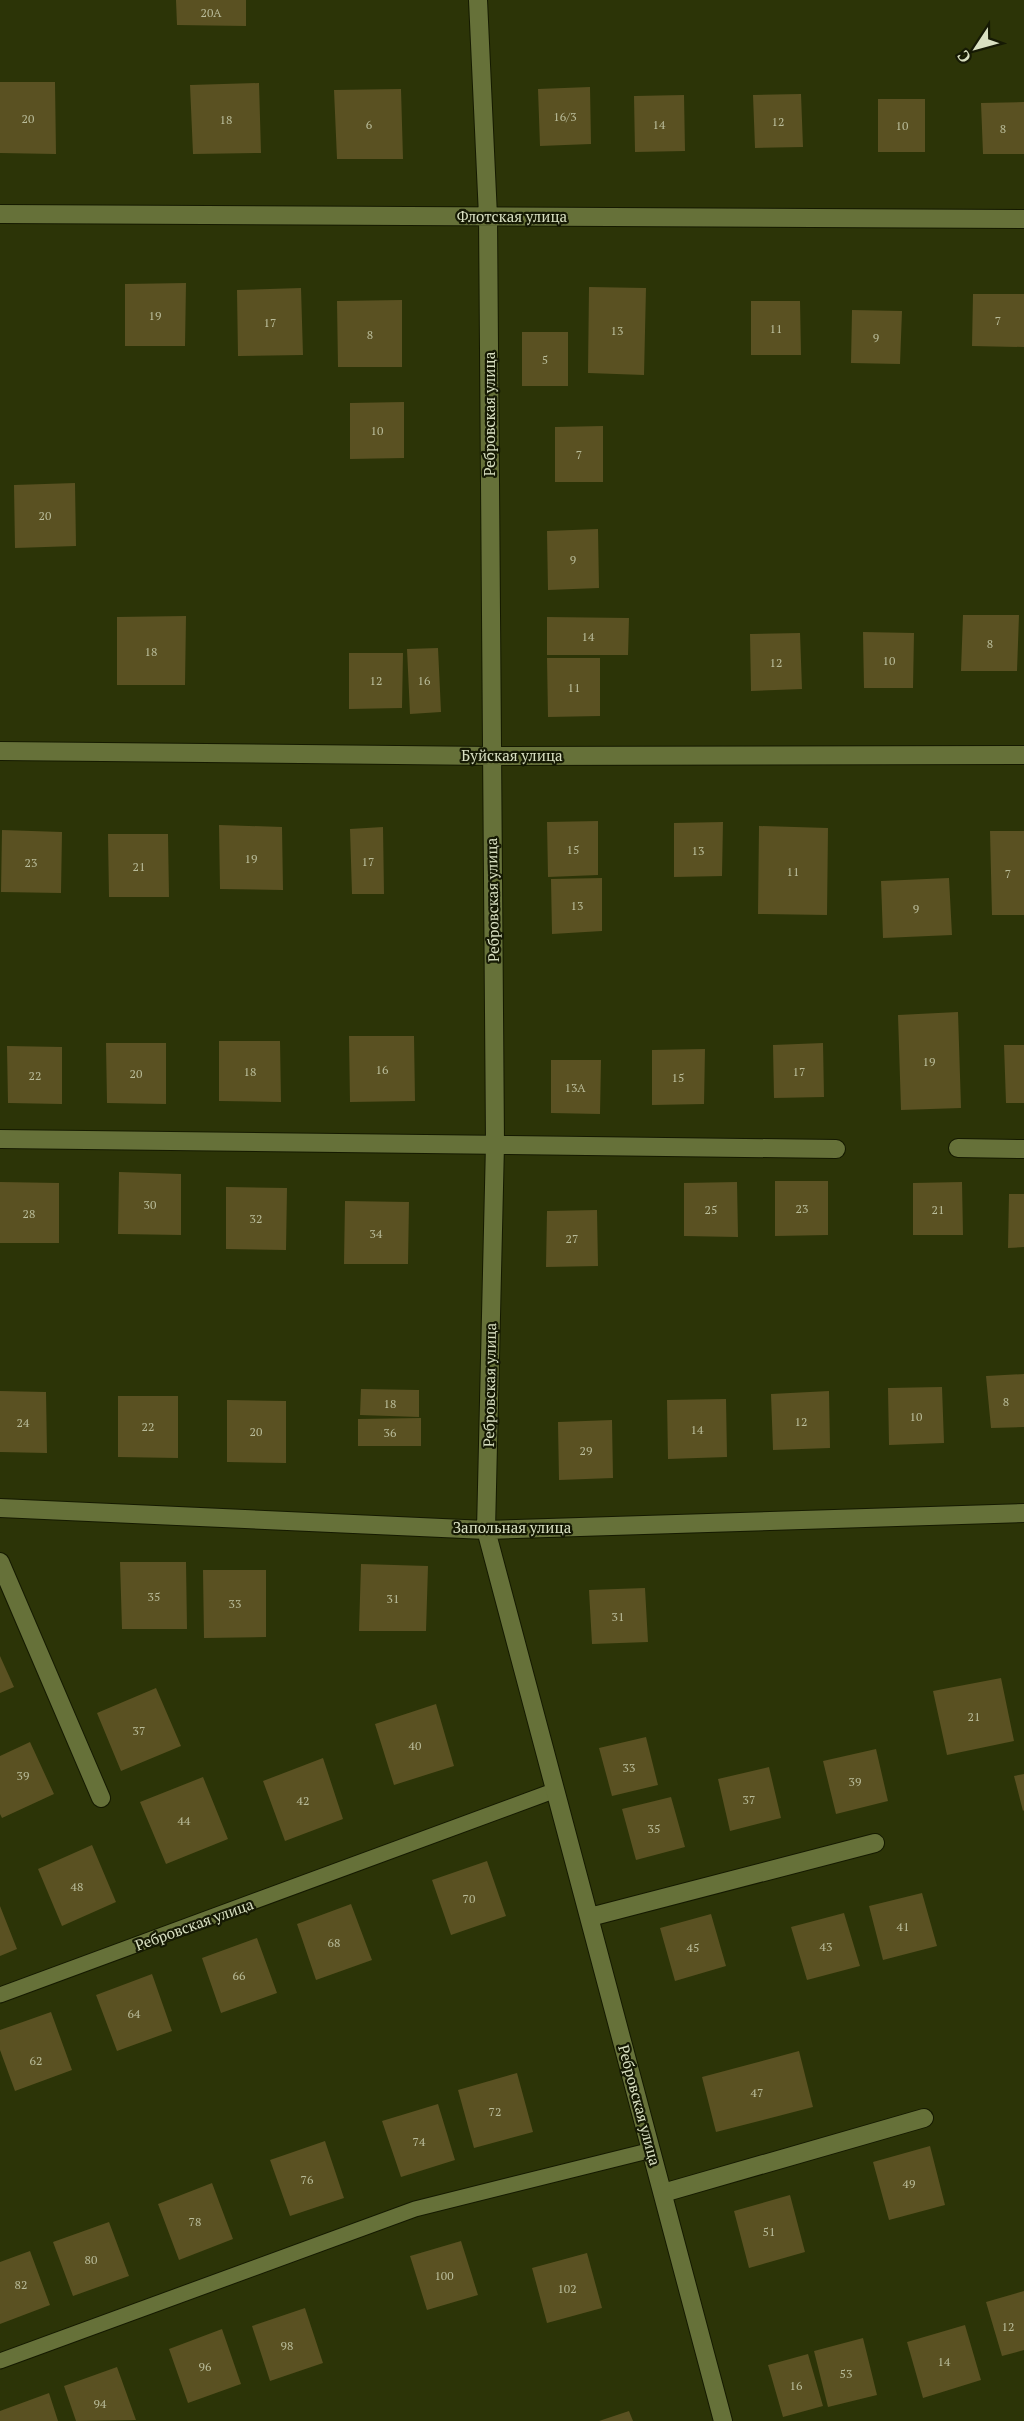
<svg xmlns="http://www.w3.org/2000/svg" width="1024" height="2421" viewBox="0 0 1024 2421" font-family="'PT Serif',serif">
<style>
.building{fill:#5a5122}
.lines{fill:none;stroke-linecap:round;stroke-linejoin:round}
.lane-casing{stroke:#151a00;stroke-width:17}
.street-casing{stroke:#151a00;stroke-width:20}
.lane{stroke:#667139;stroke-width:15}
.street{stroke:#667139;stroke-width:18}
.labels{text-anchor:middle;dominant-baseline:central;stroke-width:4.5;stroke-linejoin:round;paint-order:stroke}
.number-label{font-size:12px;fill:#b9bc9a}
.street-label{font-size:15px;fill:#d9e0c2;stroke:#161a04}
</style>
<rect width="100%" height="100%" fill="#2c3407"/>
<path class="building" d="M176,0h70v26l-69,-1z
M0,82h55l1,72 -56,-1z
M259,83l2,70 -68,1 -3,-69z
M590,87l1,57 -51,2 -2,-57z
M401,89l2,70h-66l-3,-69z
M801,94l2,53 -48,1 -2,-53z
M684,95l1,56 -50,1 -1,-56z
M878,99h47v53h-47z
M1024,102v52h-41l-2,-51z
M186,283l-1,63h-60v-62z
M589,287l57,1 -2,87 -56,-2z
M301,288l2,67 -65,1 -1,-66z
M973,294h51v53l-52,-1z
M402,300v67h-64l-1,-66z
M751,301h49l1,54h-50z
M852,310l50,1 -2,53 -49,-1z
M522,332h46v54h-46z
M404,402v56l-54,1v-56z
M603,426v56h-48v-55z
M75,483l1,63 -61,2 -1,-63z
M598,529l1,59 -51,2 -1,-59z
M963,615h56l-2,56h-56z
M186,616l-1,69h-68v-68z
M547,617l82,1 -1,37h-81z
M863,632l51,1 -1,55h-49z
M800,633l2,56 -51,2 -1,-57z
M438,648l3,64 -31,2 -3,-65z
M349,653h54l-1,55 -53,1z
M547,658h53v58l-52,1z
M598,821v54l-50,2 -1,-55z
M723,822l-1,54 -48,1v-54z
M219,825l63,2 1,63 -63,-1z
M759,826l69,2 -1,87 -69,-1z
M383,827l1,67h-32l-2,-65z
M2,830l60,2 -1,61 -60,-1z
M990,831h34v84h-32z
M108,834h60l1,63h-60z
M602,878v53l-50,3 -1,-55z
M949,878l3,57 -69,3 -2,-57z
M958,1012l3,96 -60,2 -3,-95z
M349,1036h65l1,65 -65,1z
M219,1041h61l1,61 -62,-1z
M106,1043h60v61l-59,-1z
M823,1043l1,54 -50,1 -1,-53z
M1004,1045h20v58h-18z
M7,1046l55,1v57l-54,-1z
M705,1049l-1,55 -52,1v-55z
M551,1060h50l-1,54 -49,-1z
M119,1172l62,2v61l-63,-1z
M775,1181h53v54l-53,1z
M0,1182l59,1v60h-59z
M737,1182l1,55 -54,-1v-53z
M962,1182l1,53h-50v-52z
M226,1187l61,1 -1,62 -60,-1z
M1009,1194h15v53l-16,1z
M345,1201l64,1 -1,62h-64z
M597,1210l1,56 -52,1 1,-56z
M1024,1374v53l-33,1 -5,-52z
M942,1387l2,56 -55,2 -1,-57z
M361,1389l58,1v27l-59,-2z
M0,1391l46,1 1,61 -47,-1z
M829,1391l1,57 -57,2 -2,-56z
M118,1396h60v62l-60,-1z
M726,1399l1,58 -59,2 -1,-59z
M227,1400l59,1v62l-59,-1z
M421,1418v28h-63v-27z
M612,1420l1,58 -54,2 -1,-58z
M120,1562h66l1,67h-65z
M361,1564l67,2 -2,65h-67z
M203,1570h63v67l-62,1z
M645,1588l3,54 -56,2 -3,-54z
M0,1656l14,31 -14,6z
M1001,1678l13,63 -67,14 -14,-64z
M156,1688l25,58 -60,25 -24,-58z
M436,1704l18,62 -60,19 -19,-61z
M646,1737l12,48 -46,11 -13,-48z
M30,1742l24,52 -52,24 -2,-4v-58z
M876,1749l12,52 -52,13 -13,-53z
M323,1758l20,61 -58,22 -22,-60z
M769,1767l12,51 -51,13 -12,-52z
M1024,1774v36l-1,1 -9,-35z
M203,1777l25,62 -62,25 -26,-62z
M671,1797l14,50 -49,13 -14,-51z
M92,1845l24,57 -54,24 -24,-57z
M487,1861l19,55 -55,19 -19,-55z
M922,1893l15,53 -54,14 -14,-54z
M351,1904l21,56 -56,20 -19,-56z
M0,1906l17,43 -17,7z
M844,1913l16,53 -53,14 -16,-53z
M711,1914l15,52 -51,15 -15,-53z
M257,1938l20,55 -56,20 -19,-55z
M152,1974l20,57 -55,20 -21,-56z
M51,2012l21,58 -57,21 -15,-41v-20z
M799,2051l14,56 -97,25 -14,-55z
M517,2073l16,59 -59,16 -16,-58z
M438,2104l17,56 -54,17 -19,-56z
M325,2141l19,57 -54,18 -20,-56z
M930,2146l15,59 -56,15 -16,-58z
M212,2183l21,56 -54,21 -21,-56z
M790,2195l15,57 -56,16 -15,-57z
M109,2222l20,54 -56,20 -20,-54z
M461,2241l17,54 -51,15 -17,-54z
M30,2251l20,54 -50,19v-62z
M587,2253l15,55 -55,15 -15,-55z
M1024,2291v59l-22,6 -16,-54z
M305,2308l18,55 -53,18 -18,-55z
M965,2325l16,55 -58,18 -16,-56z
M222,2329l19,55 -53,19 -19,-54z
M863,2338l14,57 -49,12 -14,-56z
M808,2354l15,52 -40,11 -15,-52z
M117,2367l19,53 -60,1 -12,-35z
M49,2393l9,28h-58v-10z
M629,2411l4,10h-34z"/>
<g class="lines">
<defs>
<path id="lane" d="M0,1995l556,-205
M0,2361l415,-152 237,-59"/>
<path id="street" d="M478,0l10,216 7,928 -9,386 237,891
M0,214l1024,5
M0,751l491,5 533,-1
M0,1139l836,10
M958,1148l66,1
M0,1508l486,22 538,-17
M0,1562l101,236
M590,1917l285,-74
M663,2193l261,-75"/>
</defs>
<use href="#lane" class="lane-casing"/>
<use href="#street" class="street-casing"/>
<use href="#lane" class="lane"/>
<use href="#street" class="street"/>
</g>
<g class="labels">
<g class="number-label">
<text x="211" y="12">20А</text>
<text x="565" y="116">16/3</text>
<text x="28" y="118">20</text>
<text x="226" y="119">18</text>
<text x="778" y="121">12</text>
<text x="369" y="124">6</text>
<text x="659" y="124">14</text>
<text x="902" y="125">10</text>
<text x="1003" y="128">8</text>
<text x="155" y="315">19</text>
<text x="998" y="320">7</text>
<text x="270" y="322">17</text>
<text x="776" y="328">11</text>
<text x="617" y="330">13</text>
<text x="370" y="334">8</text>
<text x="876" y="337">9</text>
<text x="545" y="359">5</text>
<text x="377" y="430">10</text>
<text x="579" y="454">7</text>
<text x="45" y="515">20</text>
<text x="573" y="559">9</text>
<text x="588" y="636">14</text>
<text x="990" y="643">8</text>
<text x="151" y="651">18</text>
<text x="889" y="660">10</text>
<text x="776" y="662">12</text>
<text x="376" y="680">12</text>
<text x="424" y="680">16</text>
<text x="574" y="687">11</text>
<text x="573" y="849">15</text>
<text x="698" y="850">13</text>
<text x="251" y="858">19</text>
<text x="368" y="861">17</text>
<text x="31" y="862">23</text>
<text x="139" y="866">21</text>
<text x="793" y="871">11</text>
<text x="1008" y="873">7</text>
<text x="577" y="905">13</text>
<text x="916" y="908">9</text>
<text x="929" y="1061">19</text>
<text x="382" y="1069">16</text>
<text x="250" y="1071">18</text>
<text x="799" y="1071">17</text>
<text x="136" y="1073">20</text>
<text x="35" y="1075">22</text>
<text x="678" y="1077">15</text>
<text x="575" y="1087">13А</text>
<text x="150" y="1204">30</text>
<text x="802" y="1208">23</text>
<text x="711" y="1209">25</text>
<text x="938" y="1209">21</text>
<text x="29" y="1213">28</text>
<text x="256" y="1218">32</text>
<text x="376" y="1233">34</text>
<text x="572" y="1238">27</text>
<text x="1006" y="1401">8</text>
<text x="390" y="1403">18</text>
<text x="916" y="1416">10</text>
<text x="801" y="1421">12</text>
<text x="23" y="1422">24</text>
<text x="148" y="1426">22</text>
<text x="697" y="1429">14</text>
<text x="256" y="1431">20</text>
<text x="390" y="1432">36</text>
<text x="586" y="1450">29</text>
<text x="154" y="1596">35</text>
<text x="393" y="1598">31</text>
<text x="235" y="1603">33</text>
<text x="618" y="1616">31</text>
<text x="974" y="1716">21</text>
<text x="139" y="1730">37</text>
<text x="415" y="1745">40</text>
<text x="629" y="1767">33</text>
<text x="23" y="1775">39</text>
<text x="855" y="1781">39</text>
<text x="749" y="1799">37</text>
<text x="303" y="1800">42</text>
<text x="184" y="1820">44</text>
<text x="654" y="1828">35</text>
<text x="77" y="1886">48</text>
<text x="469" y="1898">70</text>
<text x="903" y="1926">41</text>
<text x="334" y="1942">68</text>
<text x="826" y="1946">43</text>
<text x="693" y="1947">45</text>
<text x="239" y="1975">66</text>
<text x="134" y="2013">64</text>
<text x="36" y="2060">62</text>
<text x="757" y="2092">47</text>
<text x="495" y="2111">72</text>
<text x="419" y="2141">74</text>
<text x="307" y="2179">76</text>
<text x="909" y="2183">49</text>
<text x="195" y="2221">78</text>
<text x="769" y="2231">51</text>
<text x="91" y="2259">80</text>
<text x="444" y="2275">100</text>
<text x="21" y="2284">82</text>
<text x="567" y="2288">102</text>
<text x="1008" y="2326">12</text>
<text x="287" y="2345">98</text>
<text x="944" y="2361">14</text>
<text x="205" y="2366">96</text>
<text x="846" y="2373">53</text>
<text x="796" y="2385">16</text>
<text x="100" y="2403">94</text>
</g>
<g class="street-label">
<text x="512" y="216">Флотская улица</text>
<text transform="translate(489 414) rotate(-90)">Ребровская улица</text>
<text x="512" y="755">Буйская улица</text>
<text transform="translate(492 900) rotate(-91)">Ребровская улица</text>
<text transform="translate(489 1385) rotate(-89)">Ребровская улица</text>
<text x="512" y="1527">Запольная улица</text>
<text transform="translate(194 1924) rotate(-20)">Ребровская улица</text>
<text transform="translate(640 2105) rotate(75)">Ребровская улица</text>
</g>
</g>
<g transform="translate(976 48) rotate(234)" stroke="#161a04" stroke-width="4.5" paint-order="stroke">
<path d="M0-4.5L10 22L0 15L-10 22Z" fill="#d9e0c2"/>
<text y="-9" font-size="16" font-weight="bold" text-anchor="middle" fill="#d9e0c2">С</text>
</g>
</svg>
